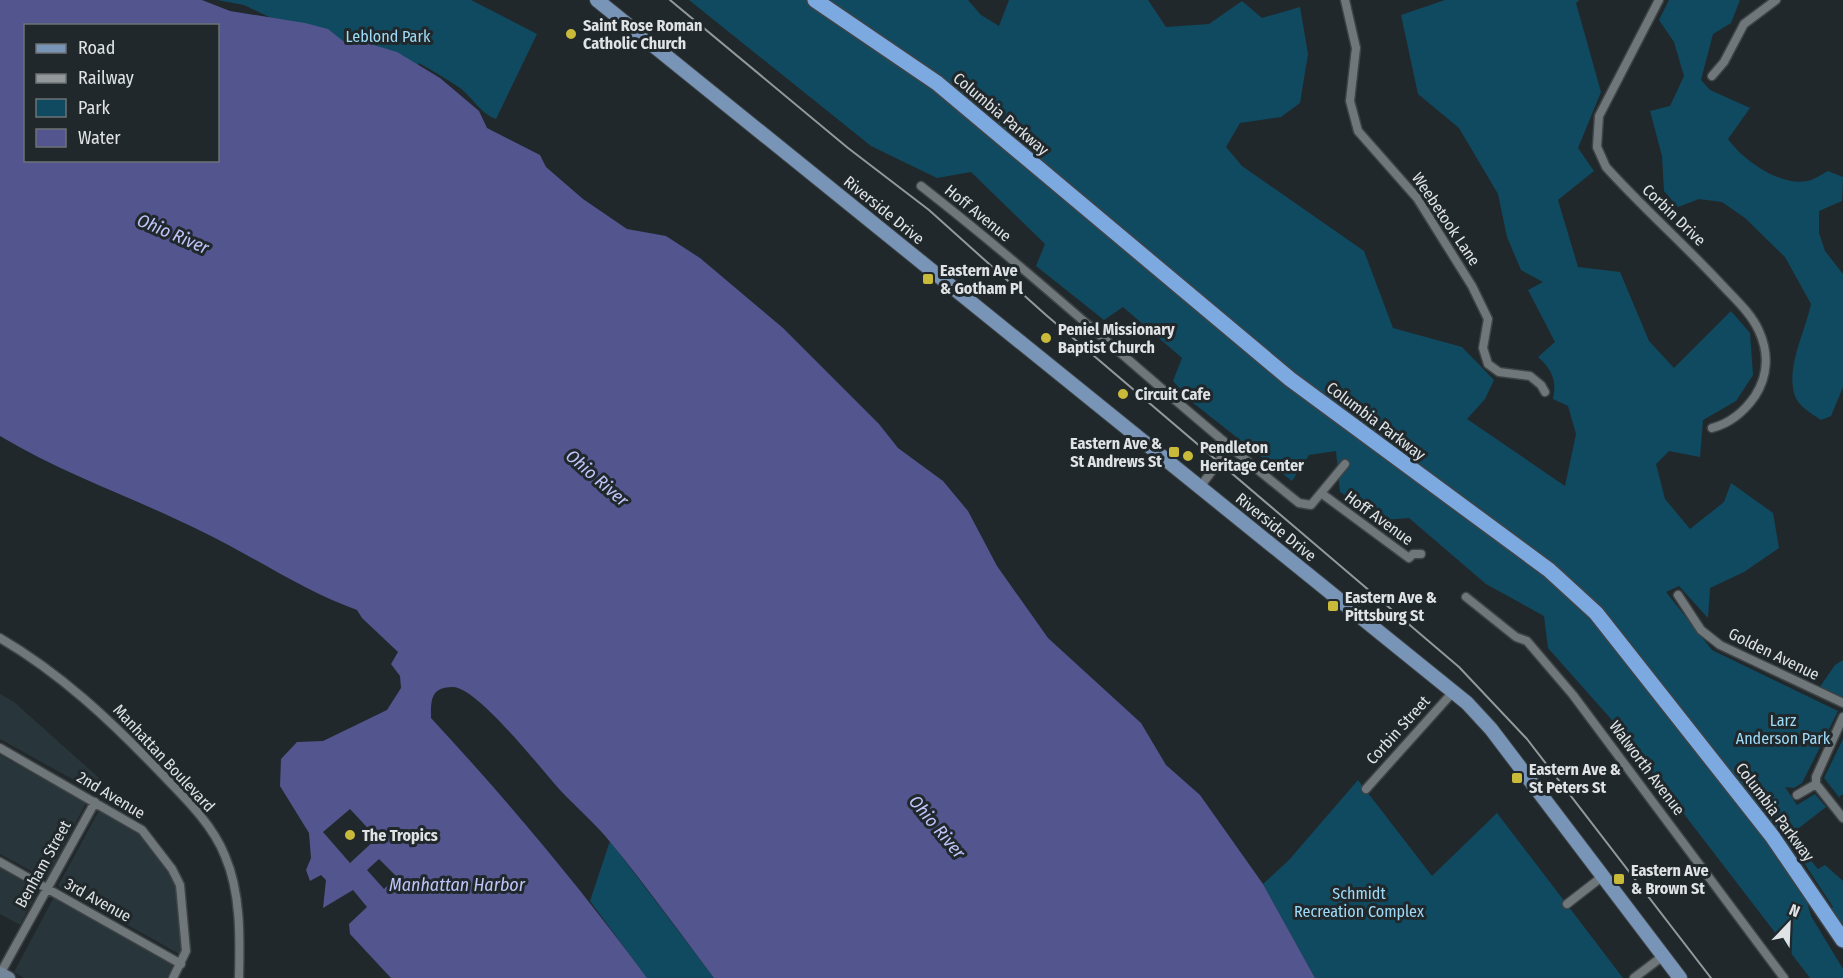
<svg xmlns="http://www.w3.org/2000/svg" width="1843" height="978" viewBox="0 0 1843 978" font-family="'Fira Sans Condensed',sans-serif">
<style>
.built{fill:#28353a}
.green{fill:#104a61}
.water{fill:#52558e;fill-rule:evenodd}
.pier{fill:#21282b}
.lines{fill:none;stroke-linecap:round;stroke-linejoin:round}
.street-casing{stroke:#3e4345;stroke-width:11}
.secondary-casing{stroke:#3e4345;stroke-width:15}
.primary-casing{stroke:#3e4345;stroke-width:16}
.highway-casing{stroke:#3e4345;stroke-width:18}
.street{stroke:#70777b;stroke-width:8}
.secondary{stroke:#74869a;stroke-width:12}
.primary{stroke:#7895b8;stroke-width:14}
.highway{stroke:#7da9e1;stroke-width:15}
.rail{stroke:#93989a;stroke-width:2}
.poi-dot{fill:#c9ba3a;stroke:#21282b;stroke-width:2}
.labels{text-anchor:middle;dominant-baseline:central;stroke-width:6;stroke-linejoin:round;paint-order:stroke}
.poi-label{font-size:16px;font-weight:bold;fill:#dfe3e5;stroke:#21282b;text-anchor:start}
.park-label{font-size:16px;fill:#9edbf8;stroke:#21282b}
.street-label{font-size:16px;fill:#dfe3e5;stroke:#21282b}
.water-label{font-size:18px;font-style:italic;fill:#bfc5f9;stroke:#21282b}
</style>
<rect width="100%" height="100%" fill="#21282b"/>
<path class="built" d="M0,694l14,8 85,76 -7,12 -92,-51z
M0,755l86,48 -39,74 -3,1 -44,-24z
M101,807l40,27 19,23 17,28 6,66 -2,4 -123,-69z
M0,867l38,24 -18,34 -20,-11z
M54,897l119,67 -6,14h-143l-10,-6z"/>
<path class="green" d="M217,0h254l66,34 -41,85c-17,-7 -21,-19 -36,-31 -13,-9 -27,-17 -41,-25l-10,21 -165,-79z
M689,0h279l13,15 18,11 10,-26h139l18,27 43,-3 33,-23 20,17 38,-11 8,47 -8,49 -19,14 -41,6 -14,24 16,19 122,85 29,77 69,19 32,33 -9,19 -18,20 98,67 11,-52 -8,-28 -15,-7c4,-18 -1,-30 -15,-42l17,-15 -27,-52 15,-8 -22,-12 -14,-33 -9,-43 -39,-66 -41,-34 -17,-79 44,-15h134l-3,3 25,89 -23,56 16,23 -36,29 20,67 42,5 29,69 25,27 57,-57 19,22 3,42 -17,26 -33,19 -3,37 -31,-6 -13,13 9,35 25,30 34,-27 7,-19 42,30 6,35 -35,24 -34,16 -2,30 -29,-32 -13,6 46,58 126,61 -36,72 -8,5 -9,-1 12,18 18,-11 11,13 -36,28 28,34 7,-4 18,16v42l-4,1 -9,-14 3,-3 -44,-67 22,76 32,53v9h-33l-199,-259 -63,-71 -4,-32 -58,-32 -77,-66 -26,2 -43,-28 -4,-41 -27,4 -17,26 -100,-79 -19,-21 9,-23 -59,-51 -19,13 -68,-54 9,-22 -74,-72 -34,6 -66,-32z
M1669,0h71l-9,23 -18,11 -12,46 9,10 40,18 -22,31c14,20 52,48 79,42 7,-1 15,-7 21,-10l15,6 -1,24 -23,10v22l6,18 18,23v113l-12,29 -10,4c-10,-7 -24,-14 -27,-27 -7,-28 11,-61 17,-89l-26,-47 -40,-39 -23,-16 -23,-3 -21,8 -14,-16 -2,-35 -12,-45 20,-5 14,-30 -10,-34 -15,-22z
M1843,660v43l-26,-12 18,-26z
M1843,739v55l-4,3 -15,-19z
M1358,780l74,96 65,-63 126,165h-308l-52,-94 26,-24z
M610,841l104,137h-67l-57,-77z"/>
<path class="water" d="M0,0h202l28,11 75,12 23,6 15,12 24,2 30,9 43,26 39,33 8,17 53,27 6,12 37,32 44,30 39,7 34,22 83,70 96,96 19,24 45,33 25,30 29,55 51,72 93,85 25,42 34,30 63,89 52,94h-601c-34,-45 -67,-91 -103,-135 -15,-19 -34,-35 -51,-53 -18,-20 -83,-103 -107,-103 -23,0 -22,14 -22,31 77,83 149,169 216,260h-256l-41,-44 -1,-10 18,-17 -14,-17 -30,18 3,-28 -5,-5 -11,6 -4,-11 5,-12 -2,-25 -29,-47 1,-27 16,-17 26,-1 64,-31 14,-22 -1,-12 -9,-12 7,-12 -36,-34 -5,-8c-54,-19 -102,-53 -154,-78 -68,-34 -138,-57 -203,-96zM26,26h192v134h-192z"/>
<path class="pier" d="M350,809l27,29 -27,25 -27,-31z
M379,859l18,18 -13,12 -17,-19z"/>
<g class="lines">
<defs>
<path id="street" d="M1345,0l11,48 -6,53 8,30 59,67 55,88 16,33 -5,29 5,16 11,8 31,4 11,9 4,7
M1659,0l-60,116 -2,31 9,20c37,41 78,77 116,118 13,14 29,28 37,46 10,22 9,45 -4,65 -11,16 -24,27 -43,32
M1712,76l12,-14 20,-38 32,-24
M921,186c130,101 249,215 378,317l12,2 34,-41
M1200,487l29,-39
M1321,493l88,65 4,-4h8
M1678,595l23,35 19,15 123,58
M1466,597l50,40 11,4 46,54 211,283
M0,638c60,35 110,82 158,132 24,25 54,53 67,86 16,37 15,82 14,122
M0,748l142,82 30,39 8,16 6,66 -13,27
M1816,784l27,34
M1366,789l87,-97
M1797,795l19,-11v-7l27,-60
M0,862l181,102
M1567,904l36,-28
M0,974l95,-172
M1634,978l29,-22"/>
<path id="secondary" d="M0,973l9,5"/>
<path id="primary" d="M597,0l870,703 24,26 189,249"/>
<path id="highway" d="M815,0l122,83 353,296 259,191 47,43 176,223 71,104"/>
</defs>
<use href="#street" class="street-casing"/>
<use href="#secondary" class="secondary-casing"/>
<use href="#primary" class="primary-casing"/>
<use href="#highway" class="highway-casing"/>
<use href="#street" class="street"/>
<use href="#secondary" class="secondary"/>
<use href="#primary" class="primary"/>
<use href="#highway" class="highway"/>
<path class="rail" d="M670,0l178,148 81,62 117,105 413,352 68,72 184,239"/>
</g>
<g class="poi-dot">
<circle cx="571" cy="34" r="6"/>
<rect x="922" y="273" width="12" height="12" rx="3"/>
<circle cx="1046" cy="338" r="6"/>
<circle cx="1123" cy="394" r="6"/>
<rect x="1168" y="446" width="12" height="12" rx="3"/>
<circle cx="1188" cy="456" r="6"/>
<rect x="1327" y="600" width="12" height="12" rx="3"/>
<rect x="1511" y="772" width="12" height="12" rx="3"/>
<circle cx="350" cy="835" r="6"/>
<rect x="1613" y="873" width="12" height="12" rx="3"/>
</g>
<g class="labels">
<g class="poi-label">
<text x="583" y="25">Saint Rose Roman<tspan x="583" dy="18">Catholic Church</tspan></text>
<text x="940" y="270">Eastern Ave<tspan x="940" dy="18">&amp; Gotham Pl</tspan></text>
<text x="1058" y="329">Peniel Missionary<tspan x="1058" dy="18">Baptist Church</tspan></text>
<text x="1135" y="394">Circuit Cafe</text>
<text x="1162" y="443" text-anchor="end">Eastern Ave &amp;<tspan x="1162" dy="18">St Andrews St</tspan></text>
<text x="1200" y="447">Pendleton<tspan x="1200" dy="18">Heritage Center</tspan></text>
<text x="1345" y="597">Eastern Ave &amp;<tspan x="1345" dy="18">Pittsburg St</tspan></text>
<text x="1529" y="769">Eastern Ave &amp;<tspan x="1529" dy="18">St Peters St</tspan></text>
<text x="362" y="835">The Tropics</text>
<text x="1631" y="870">Eastern Ave<tspan x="1631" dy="18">&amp; Brown St</tspan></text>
</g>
<g class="park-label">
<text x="388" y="36">Leblond Park</text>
<text x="1783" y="720">Larz<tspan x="1783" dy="18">Anderson Park</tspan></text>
<text x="1359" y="893">Schmidt<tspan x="1359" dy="18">Recreation Complex</tspan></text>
</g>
<g class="street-label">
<text transform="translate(1001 114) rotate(40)">Columbia Parkway</text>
<text transform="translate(884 210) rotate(39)">Riverside Drive</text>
<text transform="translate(978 213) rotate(39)">Hoff Avenue</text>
<text transform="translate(1674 215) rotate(44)">Corbin Drive</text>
<text transform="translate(1446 219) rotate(56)">Weebetook Lane</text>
<text transform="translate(1376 421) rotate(37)">Columbia Parkway</text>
<text transform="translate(1379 518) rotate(36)">Hoff Avenue</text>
<text transform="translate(1276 527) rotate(39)">Riverside Drive</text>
<text transform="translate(1774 654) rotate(26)">Golden Avenue</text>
<text transform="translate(1398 730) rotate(-48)">Corbin Street</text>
<text transform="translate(164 758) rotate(47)">Manhattan Boulevard</text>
<text transform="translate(1647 768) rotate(53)">Walworth Avenue</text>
<text transform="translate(111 795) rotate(31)">2nd Avenue</text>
<text transform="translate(1775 812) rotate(53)">Columbia Parkway</text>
<text transform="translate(43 864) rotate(-61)">Benham Street</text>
<text transform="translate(98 900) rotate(29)">3rd Avenue</text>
</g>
<g class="water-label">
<text transform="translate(173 234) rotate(23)">Ohio River</text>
<text transform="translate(597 478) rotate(41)">Ohio River</text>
<text transform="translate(937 827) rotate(50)">Ohio River</text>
<text x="457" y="885">Manhattan Harbor</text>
</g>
</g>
<rect x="24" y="24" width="195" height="138" fill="#21282b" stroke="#6d7375" stroke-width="1.5"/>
<rect x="36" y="44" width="30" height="9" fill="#7895b8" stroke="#6d7375" stroke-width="1.5"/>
<text x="78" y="54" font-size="18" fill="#dfe3e5">Road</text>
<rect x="36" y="74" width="30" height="9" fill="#93989a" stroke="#6d7375" stroke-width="1.5"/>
<text x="78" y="84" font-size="18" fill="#dfe3e5">Railway</text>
<rect x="36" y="99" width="30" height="18" fill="#104a61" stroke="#6d7375" stroke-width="1.5"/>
<text x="78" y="114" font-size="18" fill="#dfe3e5">Park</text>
<rect x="36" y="129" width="30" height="18" fill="#52558e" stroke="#6d7375" stroke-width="1.5"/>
<text x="78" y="144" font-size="18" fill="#dfe3e5">Water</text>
<g transform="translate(1789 924) rotate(23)" stroke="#21282b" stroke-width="4.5" paint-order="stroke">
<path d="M0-4.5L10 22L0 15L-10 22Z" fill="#dfe3e5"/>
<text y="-9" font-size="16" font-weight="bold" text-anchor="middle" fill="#dfe3e5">N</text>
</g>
</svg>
